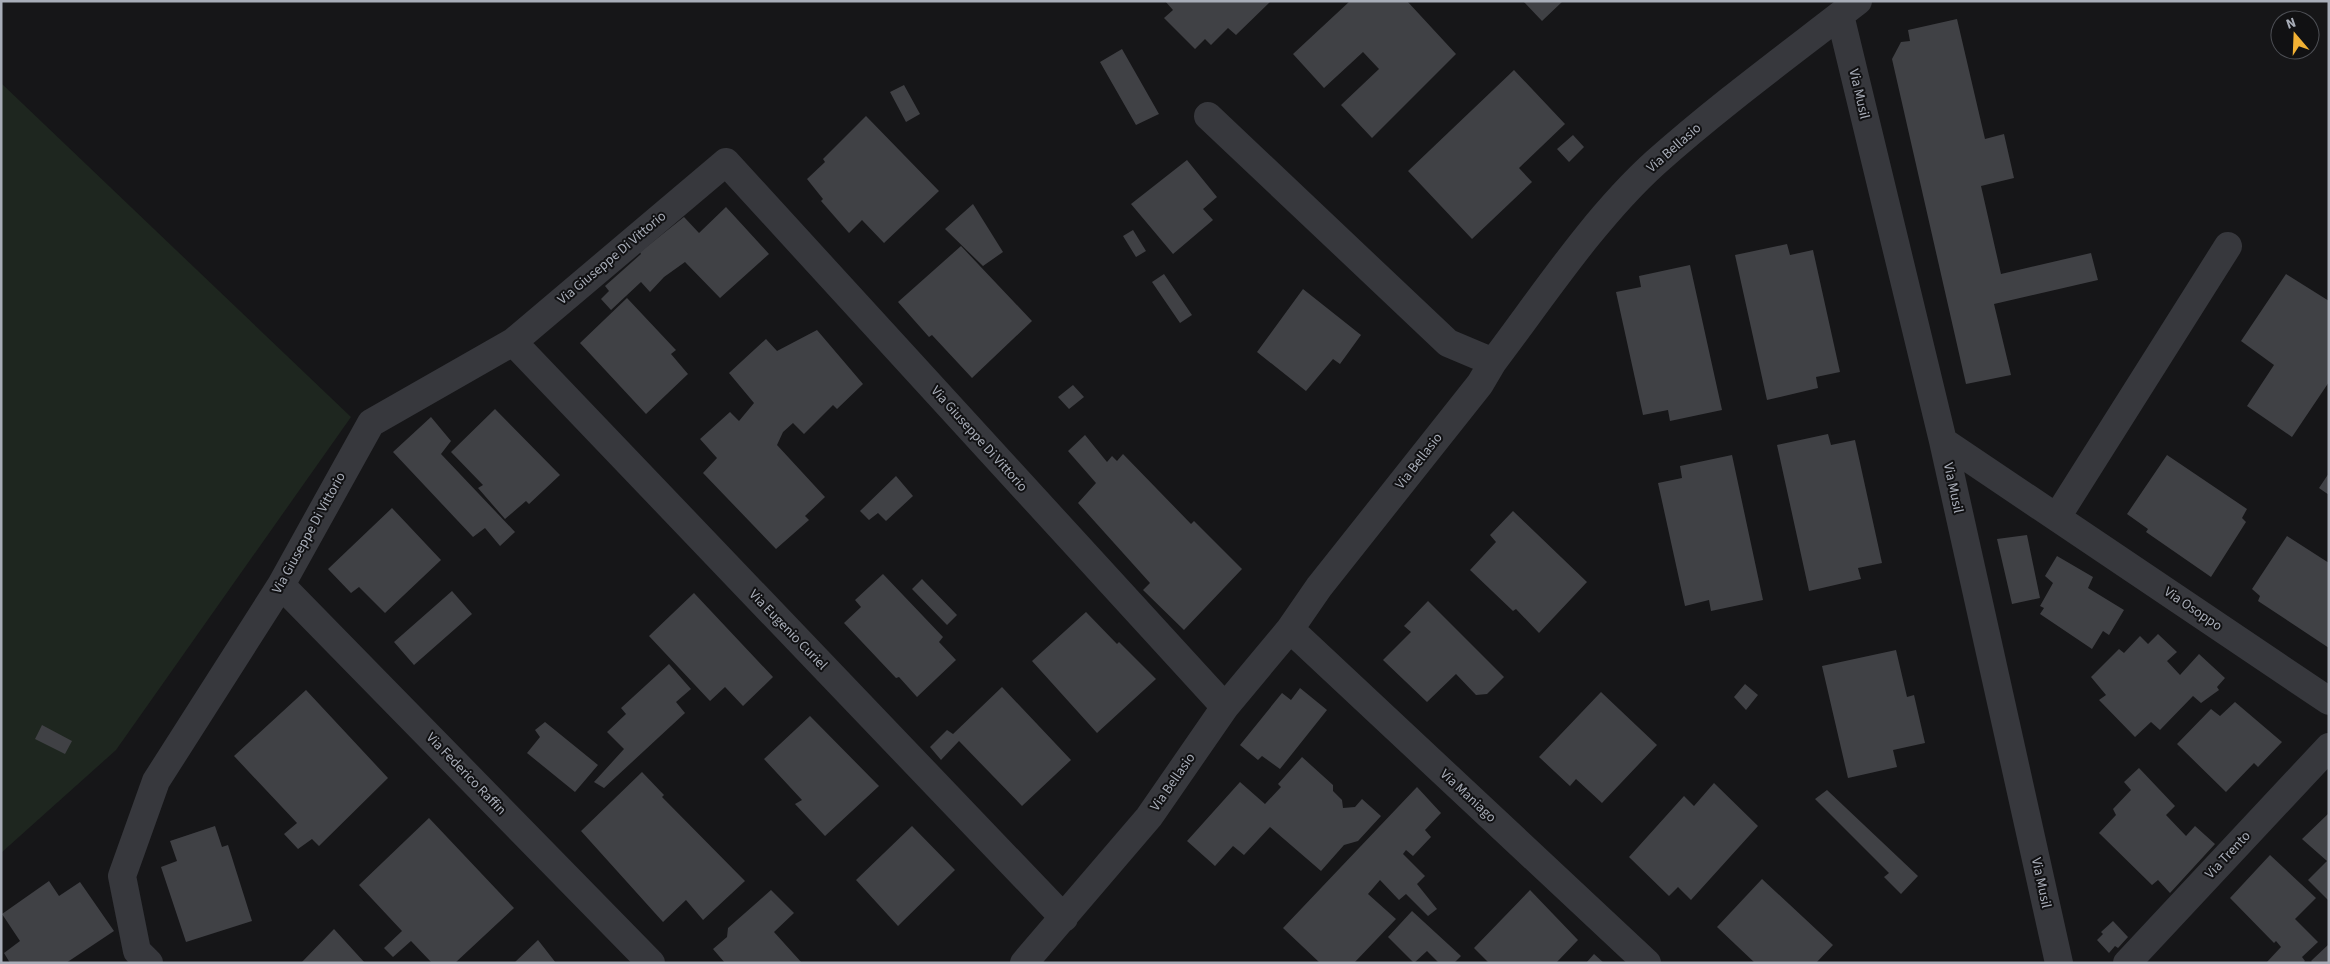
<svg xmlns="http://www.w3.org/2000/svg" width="2330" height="964" viewBox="0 0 2330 964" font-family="'Source Sans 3',sans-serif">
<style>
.green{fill:#1e261f}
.building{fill:#404145}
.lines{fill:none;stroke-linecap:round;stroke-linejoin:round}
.minor{stroke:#37383d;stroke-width:28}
.labels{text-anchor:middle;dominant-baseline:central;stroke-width:4;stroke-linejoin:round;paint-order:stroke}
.street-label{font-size:14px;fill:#a8adb8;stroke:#111113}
</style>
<rect width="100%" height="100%" fill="#161618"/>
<path class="green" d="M1,83l350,334 -235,333 -115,103z"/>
<path class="building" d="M1165,1h106l-35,34 -8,-7 -17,17 -6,-6 -10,10 -31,-31 9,-8z
M1350,1h57l49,53 -84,84 -31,-33 38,-36 -16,-17 -39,36 -31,-34z
M1523,1h40l-21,20z
M1957,19l28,120 19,-5 10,44 -33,8 20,88 90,-21 7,27 -104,24 17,71 -45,9 -74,-325 9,-17 9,-1 -2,-11z
M1122,49l37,65 -23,11 -36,-63z
M1514,70l51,54 -46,44 13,14 -60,57 -64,-68z
M904,85l16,29 -14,8 -16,-30z
M866,116l73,75 -55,52 -22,-23 -13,13 -28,-32 2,-2 -16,-20 18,-17 -2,-3z
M1573,135l11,12 -15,15 -12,-13z
M1187,160l30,37 -14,12 10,11 -40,34 -42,-50z
M973,204l30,48 -20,14 -38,-37z
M726,207l43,47 -49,44 -35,-36 -21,15 -14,15 -9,-10 -30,28 -10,-11 8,-8 -4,-5 36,-32 -1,-2 44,-35 15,16z
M1133,230l13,21 -10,6 -13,-21z
M1787,244l3,11 23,-5 27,122 -24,5 2,11 -51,12 -32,-145z
M961,246l71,75 -60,57 -40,-43 -3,2 -31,-35z
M1690,265l32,145 -52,11 -2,-11 -25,5 -27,-123 25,-5 -2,-11z
M1164,274l28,41 -12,8 -28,-41z
M2286,274l43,27v81l-37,55 -45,-31 27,-41 -33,-24z
M1303,289l58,46 -21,29 -7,-5 -27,32 -49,-39z
M627,298l47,50 2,2 -5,4 17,20 -42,40 -66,-71z
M817,330l46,54 -26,25 -4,-4 -29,29 -11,-11 -10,9 -6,13 48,52 -20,19 4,4 -33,29 -73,-76 14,-15 -17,-19 30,-27 9,9 15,-18 -25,-30 37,-34 11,12z
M1073,385l11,12 -15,12 -11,-12z
M495,409l65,66 -31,29 -3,-3 -21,18 -27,-31 5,-3 -32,-33z
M431,417l20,24 -10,13 74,78 -15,14 -15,-18 -12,9 -80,-85z
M1828,434l3,11 24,-5 27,123 -24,5 3,11 -52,12 -32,-146z
M1085,435l22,27 5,-6 5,5 6,-7 68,70 3,-3 48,48 -58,61 -41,-40 7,-7 -72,-80 18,-20 -28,-32z
M1732,455l31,145 -52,11 -2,-11 -24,6 -27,-123 24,-5 -2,-12z
M2167,455l80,54 -5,9 4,4 -35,55 -65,-45 2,-3 -21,-15z
M2329,473v22l-10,-7z
M896,476l17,20 -27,25 -8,-8 -9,7 -9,-9z
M392,508l49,52 -56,53 -26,-26 -8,6 -23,-24z
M1513,511l74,71 -48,51 -23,-24 -3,2 -43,-41 26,-28 -6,-7z
M2027,535l13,63 -28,6 -15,-65z
M2287,536l42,27v85l-71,-47 2,-5 -8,-7z
M2057,556l36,21 -5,11 36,22 -15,25 -6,-4 -11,18 -52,-35 4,-6 -4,-2 13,-23 -8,-7z
M883,574l60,63 -4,5 17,18 -39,37 -18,-20 -3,1 -52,-55 17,-16 -6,-7z
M922,579l35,36 -10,10 -35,-36z
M452,591l20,23 -58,51 -20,-23z
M694,593l79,84 -30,29 -18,-19 -15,14 -61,-65z
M1428,601l76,76 -17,17 -11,1 -20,-21 -29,28 -44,-42 28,-28 -7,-6z
M1086,612l31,32 2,-2 37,37 -59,54 -65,-72z
M2158,634l19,18 -10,9 13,14 19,-21 26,24 -8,9 2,3 -18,13 -8,-7 -33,34 -9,-8 -16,15 -36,-37 7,-5 -15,-18 28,-28 5,4 16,-17 8,8z
M1896,650l11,47 7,-2 11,48 -32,7 4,17 -49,11 -26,-112z
M669,664l22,25 -15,13 9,11 -81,75 -10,-6 30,-33 -17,-17 19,-18 -5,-6z
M1745,684l13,11 -12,15 -12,-13z
M1002,687l69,73 -49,46 -63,-65 -18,19 -11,-13 17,-17 6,4z
M1300,688l27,22 -47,59 -18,-13 -4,4 -18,-15 42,-52 9,7z
M306,690l82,88 -69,68 -7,-7 -14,10 -14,-15 13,-11 -63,-67z
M1601,692l56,53 -55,58 -26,-24 -6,7 -31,-29z
M2235,702l47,40 -24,25 -4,-4 -28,29 -49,-48 34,-35 9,7z
M810,716l69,70 -54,50 -30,-32 7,-4 -38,-41z
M545,722l53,43 -23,27 -48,-39 13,-16 -5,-7z
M42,725l30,16 -7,13 -30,-15z
M1302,757l31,28v6l9,9 1,8 12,-1 7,-8 19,17 -23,25 -14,4 -23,26 -51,-44 -26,28 -11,-9 -18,20 -28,-25 53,-59 25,22 16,-17 -3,-3z
M2139,768l36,38 -9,9 20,21 9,-10 20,18 -45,49 -12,-13 -6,5 -53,-52 17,-18 -3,-6 18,-19 -7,-8z
M642,772l22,23 -2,2 83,84 -42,39 -17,-20 -23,22 -82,-91z
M1714,783l44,43 -67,74 -13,-13 -9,9 -40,-39 55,-61 10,10z
M1417,787l24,26 -16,17 6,7 -18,19 -7,-6 -3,4 22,22 -8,8 20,25 -9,7 -22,-22 -7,6 -19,-20 -12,14 28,25 -42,44h-34l-37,-35z
M1827,790l91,86 -17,18 -17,-17 5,-4 -74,-74z
M2329,813v88l-21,-21 19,-19 -25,-22z
M429,818l85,90 -59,55h-23l-21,-22 -18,16 -9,-9 18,-17 -43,-46z
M215,826l7,21 6,-2 24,76 -66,21 -25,-75 16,-6 -7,-20z
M912,826l43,44 -57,56 -42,-46z
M2270,855l46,43 -21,21 23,23 -16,15 3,4 -2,2h-37l15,-16 -5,-6 -2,2 -44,-45z
M1762,879l71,66 -17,18h-61l-38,-36z
M49,881l10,15 21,-14 34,49 -48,32h-56l-6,-10 16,-12 -18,-27z
M771,890l23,23 -20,19 28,31h-77l-12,-14 14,-12 1,-9z
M1530,890l48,50 -22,23h-67l-15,-15z
M1412,911l49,45 -7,7h-15l-12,-12 -13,12 -26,-26z
M2113,921l15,16 -10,11 -3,-2 -6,7 -12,-13 6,-6 -2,-2z
M334,929l31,34h-64z
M538,940l18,23h-42z
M2329,944v19h-16l-2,-2z
M1594,954l10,9h-18z"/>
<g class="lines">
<path class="minor" d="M1840,15l103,426 116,522
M1208,116l240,227 45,19
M513,342l551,576
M1943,441l386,260
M2057,517l171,-271
M281,585l370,378
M1290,629l357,334
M149,963l-12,-12 -15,-75 34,-95 125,-196 90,-162 142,-81 213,-180 499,545
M1024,963l125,-146 76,-110 65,-78 29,-42 161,-203 13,-22c50,-66 101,-144 163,-200 64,-57 134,-108 202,-161
M2127,963l202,-216"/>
</g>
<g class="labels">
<g class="street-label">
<text transform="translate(1859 94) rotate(77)">Via Musil</text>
<text transform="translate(1674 148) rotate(-41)">Via Bellasio</text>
<text transform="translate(612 258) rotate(-40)">Via Giuseppe Di Vittorio</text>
<text transform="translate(979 439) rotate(48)">Via Giuseppe Di Vittorio</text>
<text transform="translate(1419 461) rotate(-52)">Via Bellasio</text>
<text transform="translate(1953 488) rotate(78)">Via Musil</text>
<text transform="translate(309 533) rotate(-61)">Via Giuseppe Di Vittorio</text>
<text transform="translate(2193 609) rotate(34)">Via Osoppo</text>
<text transform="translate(788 630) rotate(46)">Via Eugenio Curiel</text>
<text transform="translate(466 774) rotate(46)">Via Federico Raffin</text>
<text transform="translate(1173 782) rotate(-55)">Via Bellasio</text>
<text transform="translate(1468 796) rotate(43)">Via Maniago</text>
<text transform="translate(2228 855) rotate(-47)">Via Trento</text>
<text transform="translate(2041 883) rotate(78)">Via Musil</text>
</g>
</g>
<rect width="2330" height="964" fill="none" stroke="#a8adb8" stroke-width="5"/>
<g transform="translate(2295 35) rotate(341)"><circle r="24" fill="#111113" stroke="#4d4f55"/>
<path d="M0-4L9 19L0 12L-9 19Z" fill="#f2b134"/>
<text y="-8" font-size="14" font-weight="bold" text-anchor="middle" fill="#a8adb8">N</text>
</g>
</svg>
